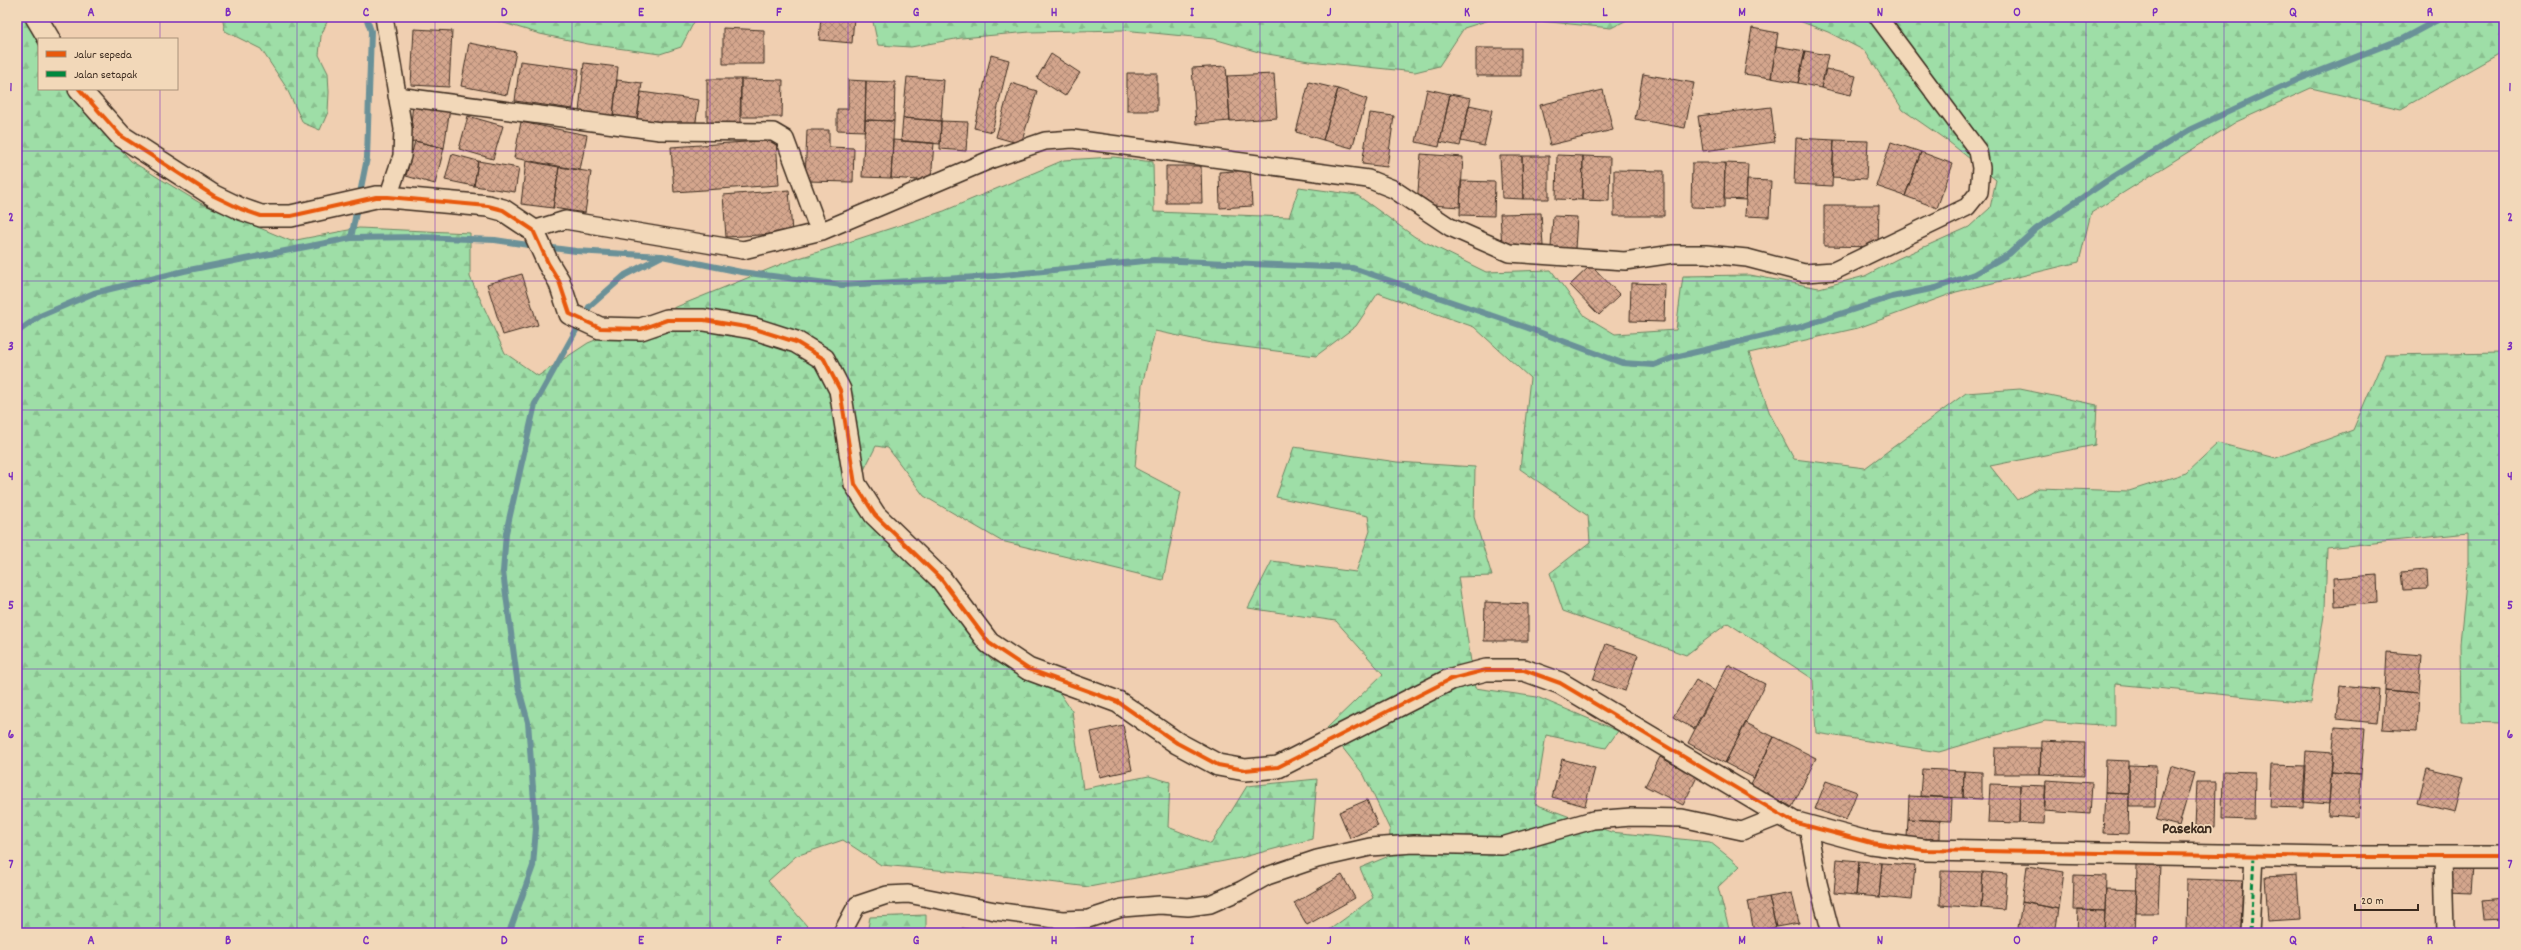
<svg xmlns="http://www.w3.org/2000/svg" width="2521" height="950" viewBox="0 0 2521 950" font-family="Dekko,sans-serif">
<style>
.forest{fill:url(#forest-firs);stroke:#6c8462}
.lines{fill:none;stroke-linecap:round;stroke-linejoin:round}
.stream{stroke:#6a9198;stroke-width:6}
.building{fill:url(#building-cross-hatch);stroke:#3b2a1e}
.minor-casing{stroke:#3b2a1e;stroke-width:20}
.tertiary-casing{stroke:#3b2a1e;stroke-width:24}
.minor{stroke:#f2d8b9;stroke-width:17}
.tertiary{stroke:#f2d8b9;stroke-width:21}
.quiet{stroke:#00873e;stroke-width:3;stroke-dasharray:6 3;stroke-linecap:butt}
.cycleway-casing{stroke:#f2d8b9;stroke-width:6}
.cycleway{stroke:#e8590c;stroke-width:4}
.grid{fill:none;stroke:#7b2cbf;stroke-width:1;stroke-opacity:0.55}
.labels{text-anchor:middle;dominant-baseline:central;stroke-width:3.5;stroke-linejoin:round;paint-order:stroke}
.quarter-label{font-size:16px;font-weight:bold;fill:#3b2a1e;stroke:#f2d8b9}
.neatline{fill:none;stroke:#7b2cbf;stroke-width:1.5}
.grid-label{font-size:13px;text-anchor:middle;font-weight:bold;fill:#7b2cbf}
</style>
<defs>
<pattern id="forest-firs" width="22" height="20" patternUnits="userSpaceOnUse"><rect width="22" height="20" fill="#9edea7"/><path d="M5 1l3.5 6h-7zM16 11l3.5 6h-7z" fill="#89bf8f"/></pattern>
<pattern id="building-cross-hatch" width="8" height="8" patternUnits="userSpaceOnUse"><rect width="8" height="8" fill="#d4a68d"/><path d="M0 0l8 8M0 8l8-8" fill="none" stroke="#ad8773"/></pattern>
</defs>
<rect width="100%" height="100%" fill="#f0cfb1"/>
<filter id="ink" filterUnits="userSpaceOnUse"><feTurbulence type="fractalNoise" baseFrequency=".025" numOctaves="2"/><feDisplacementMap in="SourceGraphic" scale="8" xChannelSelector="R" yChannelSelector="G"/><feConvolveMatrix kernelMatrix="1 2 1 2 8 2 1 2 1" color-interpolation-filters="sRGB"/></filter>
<g filter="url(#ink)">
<path class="forest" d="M17,17h9l13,23v49h30l62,72 69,42 91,38 68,-13 111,5v44l35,76 33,23 50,-33 196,-80 160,-52 120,-51 50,-3 39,5 1,50 135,5 10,-30 58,8 58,42 71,35 65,-2 34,46 30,18 61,-4 7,-54 67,-1 69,13 46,-12 32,-17 72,-32 21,-19 6,-28 -47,-38 -46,-32 -38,-59 -37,-19 -39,-15h715v34l-103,58 -90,-21 -75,34 -145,91 -12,49 -123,30 -98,36 -109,25 21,61 24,45 71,9 101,-75 54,-4 77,16 -2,40 -105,21 27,34 22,-12 90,3 57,-18 32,-30 58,15 77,-28 32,-75 119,-2v370l-43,-1 -1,-78 8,-81v-30l-141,15 -2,61 -15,94 -195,-19v42l-70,-5 -106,31 -123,-19 -3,-54 -85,-56 -42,32 -123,-44 -13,-38 40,-31 -2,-26 -68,-47 10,-91 -56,-51 -96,-34 -22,33 -40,30 -104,-13 -57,-12 -13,54 -7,83 46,24 -18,88 -162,-39 -77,-45 -36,-48 -12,-2 -14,28 68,108 61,78 66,29 15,22 11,78 66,-13 21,6 -2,45 43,17 36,-58 70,-7 -5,60 -72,19 -151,29 -95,-12 -113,-10 -38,-25 -47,16 -28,25 45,52h-796z
M222,17h107l-8,19 -2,19 9,18 1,19 -1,20 -8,18 -17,-7 -17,-36 -25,-38 -36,-18z
M484,17h218l-7,3 -14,27 -21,7 -72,-10 -48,-10z
M872,17h761l-22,11 -112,-11 -35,11 -25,38 -24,6 -106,-11 -47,-8 -48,-14 -91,-9 -93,2 -69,6 -50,9 -33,-2z
M1294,447l103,15 78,5 -1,50 18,59 -34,1 17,111 62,9 81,34 -12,17 -60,-13 -11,69 76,28 99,10 30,24 -22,21 12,46h-405l48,-35 -13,-30 29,-12 1,-26 -26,-55 -37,-47 56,-54 -47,-53 -88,-13 24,-47 84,11 14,-41 -2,-15 -92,-19z
M926,915v18h-59l3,-16z"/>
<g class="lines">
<path class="stream" d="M351,238l16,-80 4,-127 -5,-14
M545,247l31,4 85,5
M17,332l23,-16 54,-23 90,-22 167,-33 67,-1 77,3 40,6
M509,933l24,-67 3,-38 -8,-106 -10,-36 -15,-114 3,-39 29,-129 54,-97 36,-32 37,-19 79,16 101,13 152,-9 160,-16 199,8 175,60 94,35 32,2 21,-8 122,-29 95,-31 44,-9 38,-14 35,-20 27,-25 72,-49 81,-50 108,-50 107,-42 39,-21"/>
</g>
<path class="building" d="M821,17h33l-2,26 -33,-3z
M723,28l41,2v34h-41z
M1752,28l26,5 -7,45 -27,-4z
M414,29l38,2 -3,56 -38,-2z
M469,43l47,9 -9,43 -46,-9z
M1776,46l29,5 -7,32 -27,-5z
M1476,48h45v28h-45z
M1805,51l23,4 -7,33 -23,-5z
M1051,54l29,19 -15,23 -28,-18z
M991,55l18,5 -17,72 -18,-4z
M520,61l59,8 -6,40 -58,-8z
M584,63l34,4 -5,49 -34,-4z
M1226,66l4,55 -34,3 -4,-56z
M1826,69l30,7 -5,19 -30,-7z
M1127,73h30v38h-30z
M1274,74l3,44 -47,3 -3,-45z
M1643,74l51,9 -9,45 -50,-9z
M907,77l37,3 -3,41 -38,-3z
M707,79h34v47l-34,1z
M741,79l42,1 -1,37h-42z
M617,80l25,3 -5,37 -24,-4z
M848,80l18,1 -1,50 -28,-1v-21h11z
M866,81l29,1 -1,39 -29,-1z
M1309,82l29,7 -15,51 -27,-8z
M1011,83l26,8 -16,53 -25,-7z
M1338,89l29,10 -15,49 -29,-8z
M1427,89l23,5 -11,53 -23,-5z
M1603,90l10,40 -63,15 -10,-40z
M641,92l58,8 -4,28 -58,-8z
M1450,94l21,4 -11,48 -20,-4z
M413,104l37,4 -6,40 -29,-7 -6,1z
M1469,105l23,5 -8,36 -23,-5z
M1771,107l4,35 -72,9 -5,-35z
M1370,113l24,3 -7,51 -25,-3z
M468,116l35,10 -10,33 -34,-10z
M903,118l38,3 -1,23 -39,-3z
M865,120l29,1 -3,57 -29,-1z
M941,121l27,1 -2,29 -26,-2z
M521,122l66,13 -7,35 -66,-12z
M807,130h22v17l25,1 -1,34 -48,-1z
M1796,138l38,2 -2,46 -38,-2z
M776,140l3,45 -105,7 -3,-45z
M893,140l41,3 -3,38 -40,-3z
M1834,140l34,1 -2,38 -34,-2z
M415,141l29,7 -9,36 -29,-8z
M1891,142l30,10 -16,44 -29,-10z
M1921,152l32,12 -16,44 -32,-12z
M452,154l26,7 -4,25 -29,-6z
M1421,154l42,3 -3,50 -43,-3z
M1557,155l26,1 -1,44 -26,-1z
M1500,156h22l1,43 -21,-1z
M1522,156h27v43h-26z
M1583,156l27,1 -1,44 -27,-1z
M478,161l41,7 -4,24 -41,-6z
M526,161l33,6 -6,41 -32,-4z
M1692,163h33l-1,45 -33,-1z
M1725,163l23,1 -2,36 -22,-1z
M1166,166h35l1,37h-36z
M559,167l32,5 -6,41 -32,-5z
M1250,170l2,36 -32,2 -1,-36z
M1614,170l50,1v45h-50z
M1747,180l24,1 -2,36 -24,-1z
M1461,181l34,1 -1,34 -34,-1z
M789,190l3,43 -66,4 -3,-42z
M1824,205h55l-1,42 -54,-1z
M1541,213l2,33 -41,2 -2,-34z
M1553,216l24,1 -2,32 -24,-1z
M1591,265l29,30 -21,20 -29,-30z
M522,274l16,51 -35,10 -16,-51z
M1631,283l34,1 -1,38 -34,-1z
M2427,570l1,19 -25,1 -2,-18z
M2377,575l1,28 -43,3 -1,-28z
M1485,602l43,2v37h-44z
M1606,644l32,11 -13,36 -32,-11z
M2387,652l35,3 -3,38 -34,-3z
M1728,665l37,19 -40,79 -37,-20z
M1696,680l18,11 -20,38 -21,-12z
M2340,686l39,4 -3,33 -39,-4z
M2385,690l34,3 -2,38 -35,-2z
M1746,723l28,14 -20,41 -29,-15z
M1123,725l9,45 -32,7 -9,-45z
M2335,727l30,2 -4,45 -30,-2z
M1774,737l42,21 -24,49 -42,-21z
M2041,741l44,2 -1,33 -44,-2z
M1995,748h46l-1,26h-46z
M2306,751l27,2 -4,51 -26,-2z
M1660,757l37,20 -14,28 -38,-19z
M1562,759l33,9 -10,38 -33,-9z
M2106,760l23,1v33l-24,-1z
M2129,765l27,1 -1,40h-26z
M2271,765l35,1 -2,42 -35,-1z
M2171,766l23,7 -15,53 -23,-6z
M2427,768l37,9 -9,35 -37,-9z
M1922,769l42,2 -1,27 -43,-2z
M1964,771l18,1v27l-19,-1z
M2223,771l32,1 -1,48 -32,-1z
M2331,772l30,2 -2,43 -31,-2z
M2046,780l46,3 -2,31 -46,-3z
M1826,781l31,11 -11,28 -31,-11z
M2197,782h19l-1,45 -20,-1z
M1990,784l30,1 -1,38 -31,-1z
M2020,785l26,1 -2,38 -25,-1z
M2105,793l24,1 -1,40 -25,-1z
M1909,796l43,2 -1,23 -43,-2z
M1367,800l11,26 -28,12 -11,-26z
M1908,819l32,2v18l-33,-1z
M1837,859l22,2 -3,34 -22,-2z
M1859,861l23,2 -3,34 -23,-2z
M1882,863l33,2 -3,35 -33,-3z
M2450,863l23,1 -2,29 -23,-1z
M2137,864h23l-2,49h-22z
M2027,866l37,6 -5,37 -37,-7z
M1941,871l42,1 -2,36 -41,-3z
M1983,872l24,2 -3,36 -23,-2z
M1342,875l13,23 -48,27 -13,-22z
M2074,875l32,1 -1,35 -32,-1z
M2297,875l3,44 -32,2 -3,-44z
M2187,879l56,2 -2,52h-55z
M2106,889l31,1 -2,43h-31z
M1792,893l7,30 -23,4 -7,-30z
M1769,897l7,30 -22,5 -6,-31z
M2504,898v20l-20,1 -2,-19z
M2022,902l37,7 -4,24 -37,-5z
M2078,910l27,1 -1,22h-27z
M962,928l29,5h-29z"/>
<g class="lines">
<defs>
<path id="minor" d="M384,17l19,112 -1,27 -14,41
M397,96l263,35 113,1 12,7 30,81 7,11
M533,230l32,-10 178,30 79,-19 170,-72 53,-18 28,-2 295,40 25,10 57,38 59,26 116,8 48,-7h33l41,4 57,15 30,-2 133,-64 12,-15 2,-24 -3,-17 -100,-134
M1808,827l10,56 13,50
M2443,857l2,76
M842,933l15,-28 30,-10 21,-1 87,17 67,9 26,-1 34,-11 38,-3 28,2 22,-3 32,-14 25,-14 50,-17 53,-12 44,-3 88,2 91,-26 38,-3 51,1 60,13 40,-16
M2250,933l4,-78"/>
<path id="tertiary" d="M36,17l13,22
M79,89l42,47 93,60 27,13 20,7h30l85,-19h12l100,9 15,4 30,20 15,33 11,18 11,33 30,14 41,1 26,-9h37l48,8 44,14 28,17 16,31 15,94 20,31 66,64 48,64 39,26 90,33 59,41 41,22 27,5 33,-3 173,-88 35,-9h38l36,13 233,139 78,21 53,7 408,7h172"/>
</defs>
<use href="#minor" class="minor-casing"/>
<use href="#tertiary" class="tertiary-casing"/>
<use href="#minor" class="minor"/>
<use href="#tertiary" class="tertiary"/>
<path class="quiet" d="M2250,933l4,-78"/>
<defs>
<path id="cycleway" d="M79,89l42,47 93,60 27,13 20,7h30l85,-19h12l100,9 15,4 30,20 15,33 11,18 11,33 30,14 41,1 26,-9h37l48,8 44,14 28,17 16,31 15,94 20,31 66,64 48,64 39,26 90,33 59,41 41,22 27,5 33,-3 173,-88 35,-9h38l36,13 233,139 78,21 53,7 408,7h172"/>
</defs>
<use href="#cycleway" class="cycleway-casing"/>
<use href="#cycleway" class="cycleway"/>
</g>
</g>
<path class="grid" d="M160,17v22M297,17v916M435,17v916M572,17v916M710,17v916M848,17v916M985,17v916M1123,17v916M1260,17v916M1398,17v916M1536,17v916M1673,17v916M1811,17v916M1949,17v916M2086,17v916M2224,17v916M2361,17v916M160,89v844M17,151h2487M17,281h2487M17,410h2487M17,540h2487M17,669h2487M17,799h2487"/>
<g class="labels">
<g class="quarter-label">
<text x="2187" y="829">Pasekan</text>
</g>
</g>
<rect width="2521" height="950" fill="none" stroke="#f2d8b9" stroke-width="44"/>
<rect x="38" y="38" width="140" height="52" fill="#f2d8b9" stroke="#a9927b"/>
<rect x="46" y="51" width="20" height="6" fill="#e8590c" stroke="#a9927b"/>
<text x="74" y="58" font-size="12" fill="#3b2a1e">Jalur sepeda</text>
<rect x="46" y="71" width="20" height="6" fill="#00873e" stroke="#a9927b"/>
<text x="74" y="78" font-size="12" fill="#3b2a1e">Jalan setapak</text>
<path d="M2355 904v6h63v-6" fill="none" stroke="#3b2a1e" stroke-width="2"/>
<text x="2361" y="904" font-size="12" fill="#3b2a1e" stroke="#f2d8b9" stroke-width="3" paint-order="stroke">20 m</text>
<rect x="22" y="22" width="2477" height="906" class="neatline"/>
<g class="grid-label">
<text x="91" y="16">A</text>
<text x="228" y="16">B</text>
<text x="366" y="16">C</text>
<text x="504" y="16">D</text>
<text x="641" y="16">E</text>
<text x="779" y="16">F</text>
<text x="916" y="16">G</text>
<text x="1054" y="16">H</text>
<text x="1192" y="16">I</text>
<text x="1329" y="16">J</text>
<text x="1467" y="16">K</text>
<text x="1605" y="16">L</text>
<text x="1742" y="16">M</text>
<text x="1880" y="16">N</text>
<text x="2017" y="16">O</text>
<text x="2155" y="16">P</text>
<text x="2293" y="16">Q</text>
<text x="2430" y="16">R</text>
<text x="11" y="91">1</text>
<text x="2510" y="91">1</text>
<text x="11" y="221">2</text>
<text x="2510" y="221">2</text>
<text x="11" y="350">3</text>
<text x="2510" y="350">3</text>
<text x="11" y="480">4</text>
<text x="2510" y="480">4</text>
<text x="11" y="609">5</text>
<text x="2510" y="609">5</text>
<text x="11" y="738">6</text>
<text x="2510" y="738">6</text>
<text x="11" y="868">7</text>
<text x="2510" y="868">7</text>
<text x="91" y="944">A</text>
<text x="228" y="944">B</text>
<text x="366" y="944">C</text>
<text x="504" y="944">D</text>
<text x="641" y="944">E</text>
<text x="779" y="944">F</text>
<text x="916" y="944">G</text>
<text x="1054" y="944">H</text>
<text x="1192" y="944">I</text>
<text x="1329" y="944">J</text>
<text x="1467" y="944">K</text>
<text x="1605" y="944">L</text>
<text x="1742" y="944">M</text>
<text x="1880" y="944">N</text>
<text x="2017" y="944">O</text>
<text x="2155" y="944">P</text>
<text x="2293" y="944">Q</text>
<text x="2430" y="944">R</text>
</g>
</svg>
